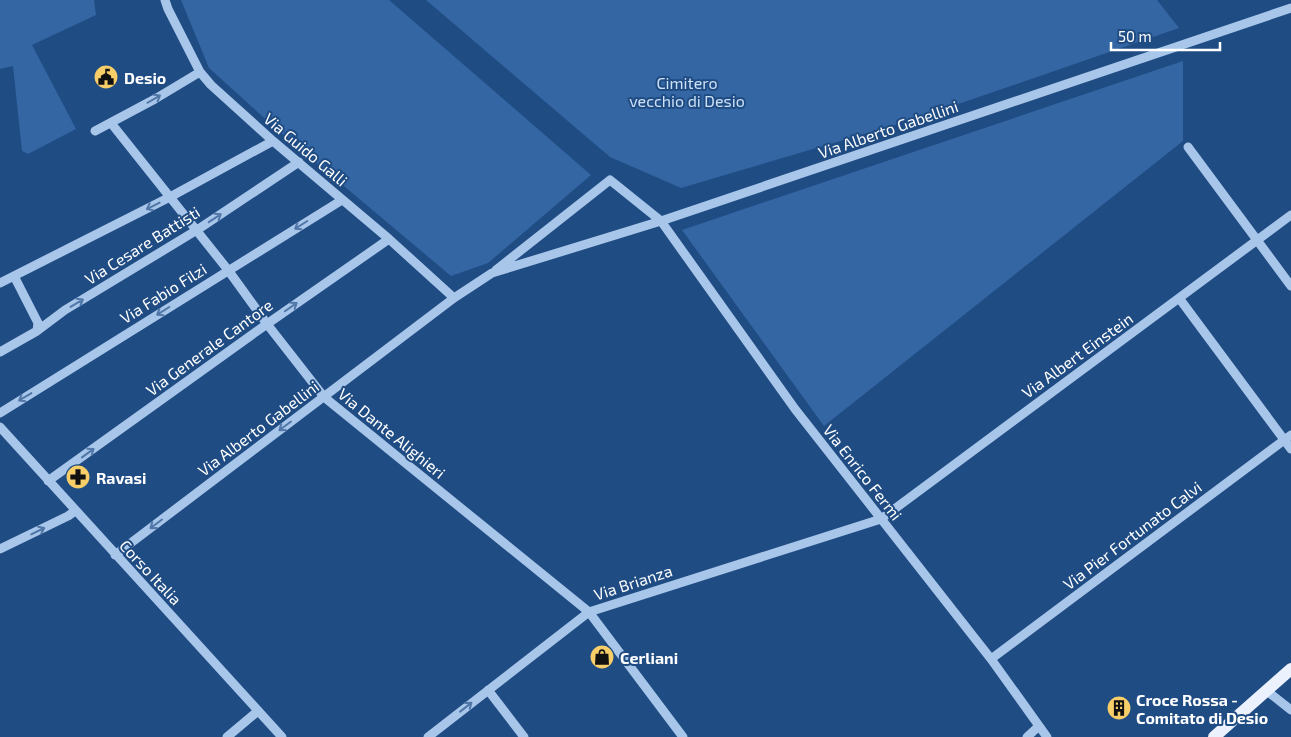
<svg xmlns="http://www.w3.org/2000/svg" width="1291" height="737" viewBox="0 0 1291 737" font-family="'Exo 2',sans-serif">
<style>
.green{fill:#3366a2}
.lines{fill:none;stroke-linecap:round;stroke-linejoin:round}
.minor{stroke:#a8c6e9;stroke-width:9}
.major{stroke:#ebf2fe;stroke-width:12}
.oneway{stroke:#5077a7}
.labels{text-anchor:middle;dominant-baseline:central;stroke-width:4;stroke-linejoin:round;paint-order:stroke}
.poi-label{font-size:16px;font-weight:bold;fill:#fff;stroke:#204c84;text-anchor:start}
.park-label{font-size:16px;fill:#cce0f7;stroke:#204c84}
.street-label{font-size:16px;fill:#fff;stroke:#204c84}
</style>
<rect width="100%" height="100%" fill="#204c84"/>
<path class="green" d="M0,0h94l2,15 -64,30 44,84 -48,25 -6,-3 -9,-85 -13,3z
M181,0h208l202,175 -103,88 -37,13 -169,-142 -73,-66z
M426,0h731l22,28 -264,91 -234,69 -71,-31z
M1183,61v80l-359,285 -142,-196z"/>
<g class="lines">
<path class="minor" d="M165,0l3,9 32,63 11,13 62,56 116,98 65,59
M111,123l117,147 39,54 57,73 265,215 94,125
M95,131l60,-32 45,-27
M1188,147l103,139
M496,270l114,-90 51,41 134,188 196,250 56,78
M14,276l24,47 -1,8
M0,283l170,-86 103,-56
M1179,298l112,151
M0,352l37,-21 28,-21 132,-80 102,-68
M0,413l342,-213
M0,427l282,310
M48,481l219,-157 122,-85
M0,549l68,-33 7,-5
M115,555l339,-257 38,-25 169,-52 630,-213
M991,659l300,-224
M488,690l36,47
M1267,691l24,19
M227,737l31,-26
M428,737l161,-125 292,-93 410,-304
M1027,737l12,-11"/>
<path class="major" d="M1214,737l77,-68"/>
</g>
<defs><path id="oneway-shaft" d="M-6 0H5M1.5-3L5.5 0L1.5 3" fill="none" stroke-width="1.6" stroke-linecap="round" stroke-linejoin="round" transform="scale(1.25)"/></defs>
<g class="oneway">
<use href="#oneway-shaft" transform="translate(154 99) rotate(-30)"/>
<use href="#oneway-shaft" transform="translate(153 206) rotate(153)"/>
<use href="#oneway-shaft" transform="translate(215 218) rotate(-33)"/>
<use href="#oneway-shaft" transform="translate(301 225) rotate(148)"/>
<use href="#oneway-shaft" transform="translate(77 303) rotate(-31)"/>
<use href="#oneway-shaft" transform="translate(291 307) rotate(-35)"/>
<use href="#oneway-shaft" transform="translate(163 311) rotate(148)"/>
<use href="#oneway-shaft" transform="translate(25 397) rotate(149)"/>
<use href="#oneway-shaft" transform="translate(285 426) rotate(143)"/>
<use href="#oneway-shaft" transform="translate(88 453) rotate(-36)"/>
<use href="#oneway-shaft" transform="translate(156 524) rotate(143)"/>
<use href="#oneway-shaft" transform="translate(38 531) rotate(-26)"/>
<use href="#oneway-shaft" transform="translate(466 707) rotate(-38)"/>
</g>
<defs>
<symbol id="civic-disc" viewBox="-11 -11 22 22"><circle r="9.5" fill="#f7ce68" stroke="#204c84"/><path d="M-.6-6.5H3V-4.5H.6V-3L4-1V1h2V6H-6V1h2V-1L-.6-3ZM-1.2 2.5V6h2.4V2.5Z" fill="#111"/></symbol>
<symbol id="pharmacy-disc" viewBox="-11 -11 22 22"><circle r="9.5" fill="#f7ce68" stroke="#204c84"/><path d="M-2-6h4v4h4v4h-4v4h-4v-4h-4v-4h4Z" fill="#111"/></symbol>
<symbol id="shop-disc" viewBox="-11 -11 22 22"><circle r="9.5" fill="#f7ce68" stroke="#204c84"/><path d="M-5-2.5h2.3a2.7 3.5 0 0 1 5.4 0H5L5.5 6h-11ZM-1.5-2.5h3a1.5 2.3 0 0 0-3 0Z" fill="#111"/></symbol>
<symbol id="building-disc" viewBox="-11 -11 22 22"><circle r="9.5" fill="#f7ce68" stroke="#204c84"/><path d="M-4-6H4V6H1V3H-1V6H-4ZM-2.5-4.3h1.7v1.8h-1.7ZM.8-4.3h1.7v1.8H.8ZM-2.5-1h1.7V.8h-1.7ZM.8-1h1.7V.8H.8Z" fill="#111"/></symbol>
</defs>
<g fill-rule="evenodd">
<use href="#civic-disc" x="92" y="63" width="28" height="28"/>
<use href="#pharmacy-disc" x="64" y="463" width="28" height="28"/>
<use href="#shop-disc" x="588" y="643" width="28" height="28"/>
<use href="#building-disc" x="1105" y="694" width="28" height="28"/>
</g>
<g class="labels">
<g class="poi-label">
<text x="124" y="77">Desio</text>
<text x="96" y="477">Ravasi</text>
<text x="620" y="657">Cerliani</text>
<text x="1136" y="699">Croce Rossa -<tspan x="1136" dy="18">Comitato di Desio</tspan></text>
</g>
<g class="park-label">
<text x="687" y="82">Cimitero<tspan x="687" dy="18">vecchio di Desio</tspan></text>
</g>
<g class="street-label">
<text transform="translate(888 129) rotate(-19)">Via Alberto Gabellini</text>
<text transform="translate(306 149) rotate(40)">Via Guido Galli</text>
<text transform="translate(142 245) rotate(-32)">Via Cesare Battisti</text>
<text transform="translate(163 293) rotate(-32)">Via Fabio Filzi</text>
<text transform="translate(209 347) rotate(-36)">Via Generale Cantore</text>
<text transform="translate(1077 355) rotate(-36)">Via Albert Einstein</text>
<text transform="translate(258 428) rotate(-37)">Via Alberto Gabellini</text>
<text transform="translate(392 433) rotate(39)">Via Dante Alighieri</text>
<text transform="translate(863 472) rotate(52)">Via Enrico Fermi</text>
<text transform="translate(1132 535) rotate(-37)">Via Pier Fortunato Calvi</text>
<text transform="translate(151 572) rotate(47)">Corso Italia</text>
<text transform="translate(633 582) rotate(-18)">Via Brianza</text>
</g>
</g>
<path d="M1111 42v8h109v-8" fill="none" stroke="#ffffff" stroke-width="2.5"/>
<text x="1118" y="42" font-size="15" fill="#ffffff" stroke="#204c84" stroke-width="4" paint-order="stroke">50 m</text>
</svg>
